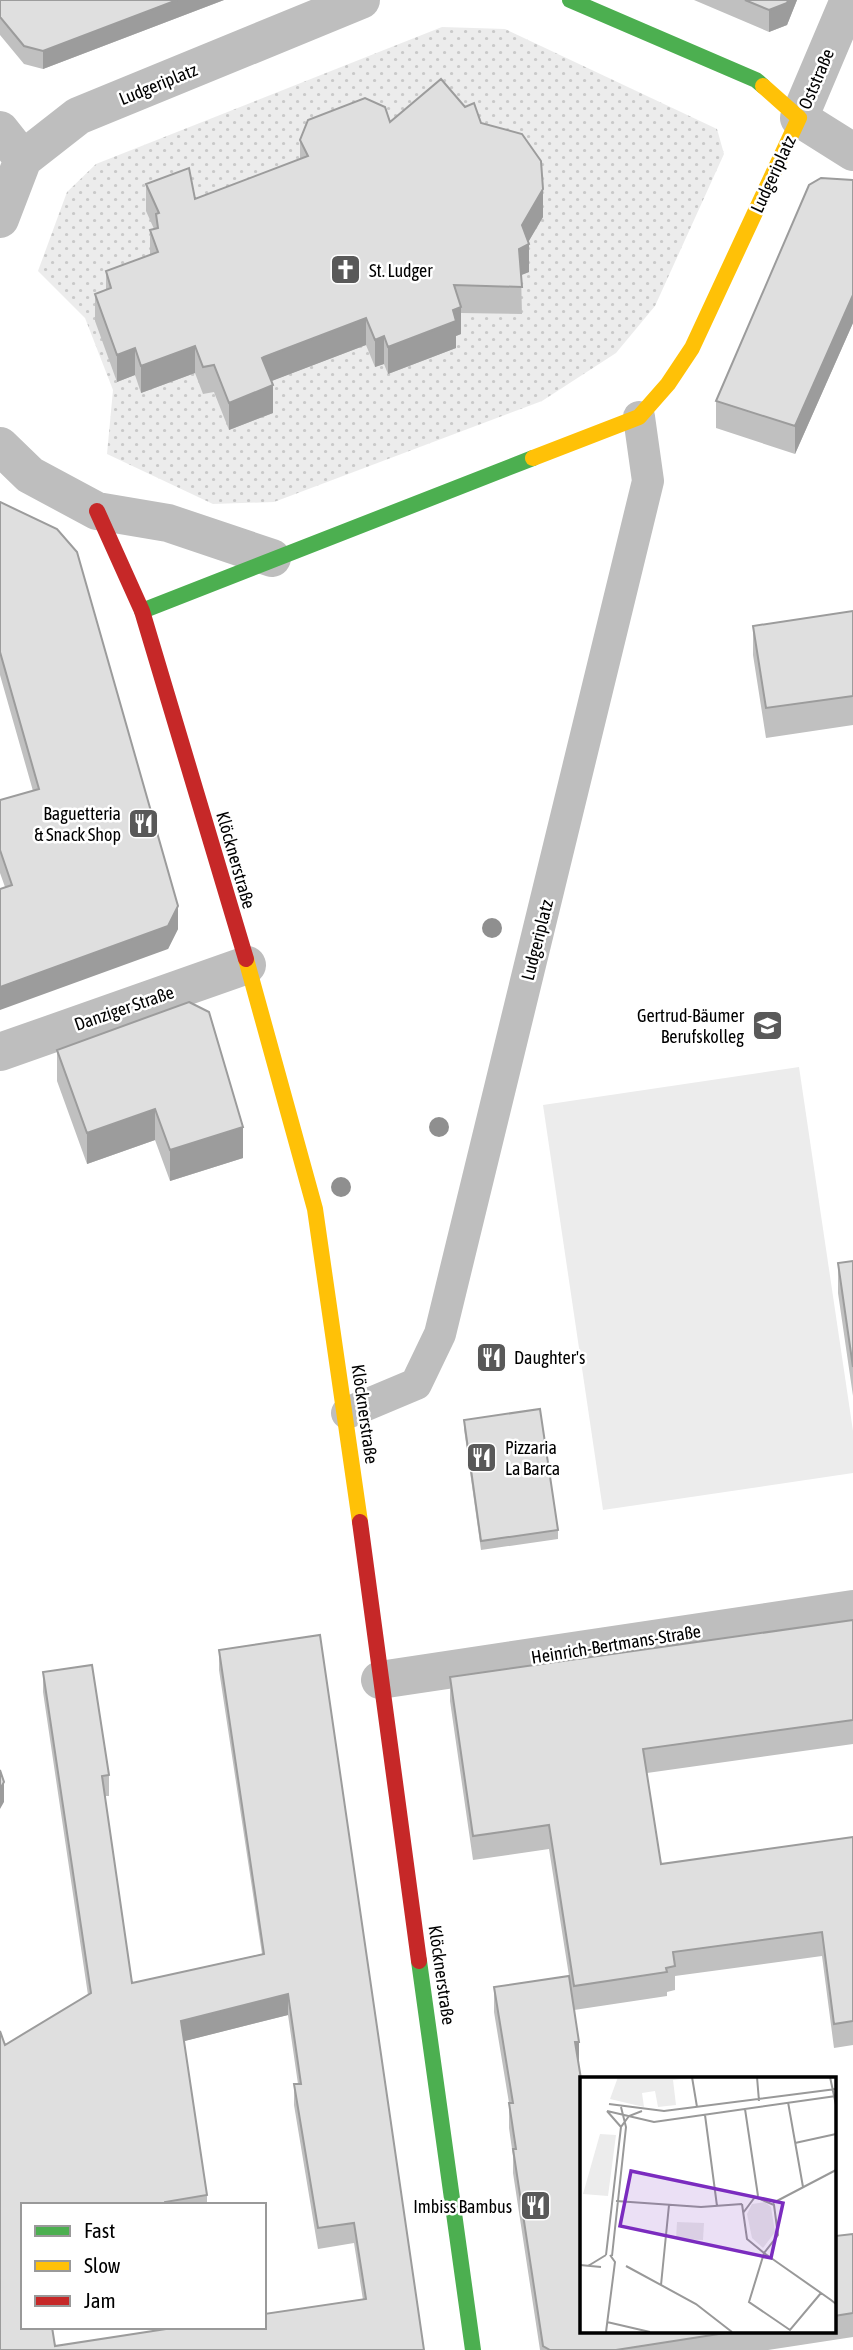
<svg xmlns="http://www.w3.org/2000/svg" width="853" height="2350" viewBox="0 0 853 2350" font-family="'Asap Condensed',sans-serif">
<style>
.grass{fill:url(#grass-dots)}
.park{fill:#ececec}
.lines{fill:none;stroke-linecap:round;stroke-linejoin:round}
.lane{stroke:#bebebe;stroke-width:32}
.street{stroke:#bebebe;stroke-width:38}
.fast{stroke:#4caf50;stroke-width:16}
.slow{stroke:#ffc107;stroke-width:16}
.jam{stroke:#c62828;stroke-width:16}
.tree{fill:#8f8f8f}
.wall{fill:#c0c0c0;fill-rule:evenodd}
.shaded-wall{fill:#9c9c9c}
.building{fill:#dfdfdf;stroke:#9c9c9c;stroke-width:2;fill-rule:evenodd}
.labels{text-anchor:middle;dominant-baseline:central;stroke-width:5;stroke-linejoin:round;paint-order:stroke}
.street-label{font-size:18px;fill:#000;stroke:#fff}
.poi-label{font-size:18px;fill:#000;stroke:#fff;text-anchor:start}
.inset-road{fill:none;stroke:#999;stroke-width:2}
.view{fill:#7b2cbf;fill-opacity:0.15;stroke:#7b2cbf;stroke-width:3.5}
.inset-edge{fill:none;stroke:#000;stroke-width:3.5}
</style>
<defs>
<pattern id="grass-dots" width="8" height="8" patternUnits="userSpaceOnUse" patternTransform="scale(1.75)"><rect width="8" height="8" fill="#ececec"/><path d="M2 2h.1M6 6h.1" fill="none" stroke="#c9c9c9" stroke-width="1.8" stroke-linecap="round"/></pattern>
</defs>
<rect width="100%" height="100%" fill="#fff"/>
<path class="grass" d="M442,27l63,2 212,100 7,25 -69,152 -39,47 -74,48 -268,101 -61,2 -106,-50 6,-64 -28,-72 -47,-47 29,-79 29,-28z"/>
<path class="park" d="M799,1067l54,364v42l-250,37 -60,-405z"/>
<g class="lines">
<path class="lane" d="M347,1413l69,-29 24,-50 208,-853 -9,-64"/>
<path class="street" d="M849,0l-50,118 54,34
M0,130l23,29
M0,219l23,-60 55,-43 283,-116
M0,446l30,29 67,36 71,12 104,35
M0,1052l247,-87
M380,1680l473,-71"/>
<path class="fast" d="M570,0l186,80 7,6
M142,611l391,-153
M419,1961l54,389"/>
<path class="slow" d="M533,458l106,-41 29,-33 24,-36 107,-230 -36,-32
M246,959l69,250 45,313"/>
<path class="jam" d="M97,511l45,100 104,348
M360,1522l59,439"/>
</g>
<g class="tree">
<circle cx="492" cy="928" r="10"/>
<circle cx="439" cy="1127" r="10"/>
<circle cx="341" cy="1187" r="10"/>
</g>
<path class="wall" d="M0,0h224l-181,69 -19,-5 -24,-29z
M694,0h103l-10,25 -18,7z
M465,107l16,16 62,94 -15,25 1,30 -8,3 1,39 -61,-1v21l-5,2v12l-68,26 -4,-10 -9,3 -9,-22 -95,36 2,32 -44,17 -15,-38 -11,2 -8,-21 -54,20 -6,-18 -18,7 -22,-61v-27l11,-4v-19l44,-16v-25l4,-1 -8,-18v-27l49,15 105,-40v-19z
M853,180v143l-58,131 -79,-26v-27z
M0,502l178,427 -10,20 -163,-62 -5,-14v-73l33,-9 -33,-116z
M853,611v114l-87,13 -13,-83v-29z
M57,1050l186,108 -73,23 -15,-41 -68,24 -30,-83z
M853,1261v135l-15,-103v-30z
M464,1420l94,110v9l-77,11 -17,-121z
M853,1620v124l-206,29 14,91 192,-27v208l-19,3 -12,-92 -147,20v14l-8,2v4l-93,14 5,56 3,265h252v-113l2,18 17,-2v103l-85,13h-228l-27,-177v-17l-4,-28v-25l-15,-91v-25l75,-11 -20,-127 -76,11 -23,-159v-24z
M219,1650l205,700h-424l5,-305 83,-50 -45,-303v-20l66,103v21h-4l27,187 130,-29 -43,-284zM288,2015l10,69h-4v21l24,144 36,-6 9,57 -308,46 -32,-141h184v-10l-23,-154z"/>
<path class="shaded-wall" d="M177,0h47l-181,69v-18z
M788,0h9l-10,25 -18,7v-22z
M543,189v28l-17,29 3,-2v28l-10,4v-27l3,-24z
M853,295v28l-58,131v-28z
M461,307v27l-5,2v12l-68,26v-27l65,-37z
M366,318v27l-102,39 -2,-26 2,-1z
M384,336v28l-9,3v-27z
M195,346v27l-54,20v-27z
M135,348v27l-18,7v-27z
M273,385v28l-44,17v-27z
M178,906v23l-10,20 -168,61v-23z
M155,1109v31l-68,24v-31z
M243,1127v31l-73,23v-31z
M4,1782v20l-4,7v-20z
M288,1994v21l-107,27v-21z
M575,2042h4v24z"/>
<path class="building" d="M0,0h177l-134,51 -19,-5 -24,-29z
M745,0h43l-1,3 -18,7z
M441,79l24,28 9,-4 7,20 41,11 19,27 2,28 -21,36 7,19 -10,5 3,38 -68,-2 7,22 -8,3 3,11 -68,26 -4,-11 -9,4 -9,-22 -102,39 -2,1 11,27 -44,18 -15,-38 -11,2 -8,-21 -54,20 -6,-18 -18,7 -22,-61 16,-6 -5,-17 52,-19 -8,-22 8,-2 -2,-14 3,-1 -13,-29 43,-16 6,31 113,-43 -8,-16 8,-20 57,-22 20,9 5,15z
M821,178l32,2v115l-58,131 -79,-25 93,-216z
M0,502l57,27 20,23 101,354 -10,20 -168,61v-98l12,-4 -12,-35v-50l39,-11 -39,-137z
M853,611v85l-87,12 -13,-82z
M189,1002l20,10 34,115 -73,23 -15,-41 -68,24 -30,-83z
M853,1261v106l-15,-104z
M540,1409l18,121 -77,11 -17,-121z
M853,1620v100l-210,29 18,115 192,-27v184l-19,3 -12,-92 -149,20 2,14 -9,2 1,4 -93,14 -25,-161 -76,11 -23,-159z
M320,1635l104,715h-424v-319l5,14 86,-52 -48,-321 49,-7 17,110 -7,1 30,207 132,-29 -45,-304zM288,1994l13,90h-7l24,144 36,-5 12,76 -102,15v13h-85l-124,19 -3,-19h-29v-122h142v-3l42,-7 -26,-174z
M0,1770l4,12 -4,7z
M569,1976l10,66h-4l7,43v246h156l-122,19h-66l-7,-4 -30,-197h3l-7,-46h4l-19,-116z
M834,2218l2,18 17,-2v79l-19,3z"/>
<defs>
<symbol id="church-square" viewBox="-11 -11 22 22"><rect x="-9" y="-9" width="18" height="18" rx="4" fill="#595959" stroke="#fff"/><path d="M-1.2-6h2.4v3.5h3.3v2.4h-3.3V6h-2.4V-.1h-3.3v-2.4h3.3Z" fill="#fff"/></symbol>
<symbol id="restaurant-square" viewBox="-11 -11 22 22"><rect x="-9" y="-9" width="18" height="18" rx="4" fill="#595959" stroke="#fff"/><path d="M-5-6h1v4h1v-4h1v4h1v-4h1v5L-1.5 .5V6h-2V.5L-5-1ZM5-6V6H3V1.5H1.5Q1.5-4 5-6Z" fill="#fff"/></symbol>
<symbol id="school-square" viewBox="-11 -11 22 22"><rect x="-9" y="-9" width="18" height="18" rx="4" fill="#595959" stroke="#fff"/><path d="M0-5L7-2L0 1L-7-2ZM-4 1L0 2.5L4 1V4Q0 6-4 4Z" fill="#fff"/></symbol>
</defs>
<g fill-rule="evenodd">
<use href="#church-square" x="328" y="252" width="35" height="35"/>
<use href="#restaurant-square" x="126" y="806" width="35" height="35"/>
<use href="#school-square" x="750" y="1008" width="35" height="35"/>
<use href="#restaurant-square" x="474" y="1340" width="35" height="35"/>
<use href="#restaurant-square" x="464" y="1440" width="35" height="35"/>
<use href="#restaurant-square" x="518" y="2188" width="35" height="35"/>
</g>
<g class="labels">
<g class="street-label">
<text transform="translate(816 79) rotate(-67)">Oststraße</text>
<text transform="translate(158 84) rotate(-22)">Ludgeriplatz</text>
<text transform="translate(773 174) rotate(-65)">Ludgeriplatz</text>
<text transform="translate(236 860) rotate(74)">Klöcknerstraße</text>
<text transform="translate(537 940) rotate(-76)">Ludgeriplatz</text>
<text transform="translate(124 1008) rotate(-19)">Danziger Straße</text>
<text transform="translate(365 1414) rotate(82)">Klöcknerstraße</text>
<text transform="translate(616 1644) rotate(-9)">Heinrich-Bertmans-Straße</text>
<text transform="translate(442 1975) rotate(82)">Klöcknerstraße</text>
</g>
<g class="poi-label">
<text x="369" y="270">St. Ludger</text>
<text x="121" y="813" text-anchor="end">Baguetteria<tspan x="121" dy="21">&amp; Snack Shop</tspan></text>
<text x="744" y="1015" text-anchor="end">Gertrud-Bäumer<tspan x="744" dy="21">Berufskolleg</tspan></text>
<text x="514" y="1357">Daughter's</text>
<text x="505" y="1447">Pizzaria<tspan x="505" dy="21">La Barca</tspan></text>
<text x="512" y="2206" text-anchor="end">Imbiss Bambus</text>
</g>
</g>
<g transform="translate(580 2077)">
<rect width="256" height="256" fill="#fff"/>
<path d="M185,125l6,5 4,25 -12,16 -11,-10 -5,-24 5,-10z" fill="#ececec"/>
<path d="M38,0h71l1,1 -17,2 3,25 -18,2 -3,-16 -13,2 2,14 -34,-8zM20,57l16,1 -8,61 -25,-2zM97,145l27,1 -1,17 -27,-1z" fill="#ececec"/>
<path class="inset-road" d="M112,0l5,30M177,0l2,24M250,0l6,28M208,25l15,85M29,27l55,7 172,-22M165,32l13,87M27,34l14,16M27,34l47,11 182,-26M125,38l12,91M215,66l41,-9M36,124l85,6 41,-3M193,126l63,-33M162,127l5,35 17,14 14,-18 -4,-30 -19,-8 -12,16M26,178l15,-128 8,-11 13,-5M32,179l14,-129 -5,-20M0,188l21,2M8,189l18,-11M46,189l70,38 36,28M81,208l8,-80M241,216l-31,37 -41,-28 15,-49 67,47 5,4M27,245l43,10M26,255l9,-70 -5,-7"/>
<path class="view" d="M51,94l152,32 -12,55 -151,-32z"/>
<rect width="256" height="256" class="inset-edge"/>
</g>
<rect x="21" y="2203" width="245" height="126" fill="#ffffff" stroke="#999999" stroke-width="2"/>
<rect x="35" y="2226" width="35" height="10" fill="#4caf50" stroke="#999999" stroke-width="2"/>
<text x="84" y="2238" font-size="21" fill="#000000">Fast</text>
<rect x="35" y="2261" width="35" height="10" fill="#ffc107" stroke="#999999" stroke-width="2"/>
<text x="84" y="2273" font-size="21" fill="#000000">Slow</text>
<rect x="35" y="2296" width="35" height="10" fill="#c62828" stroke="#999999" stroke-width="2"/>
<text x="84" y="2308" font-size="21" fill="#000000">Jam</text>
</svg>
